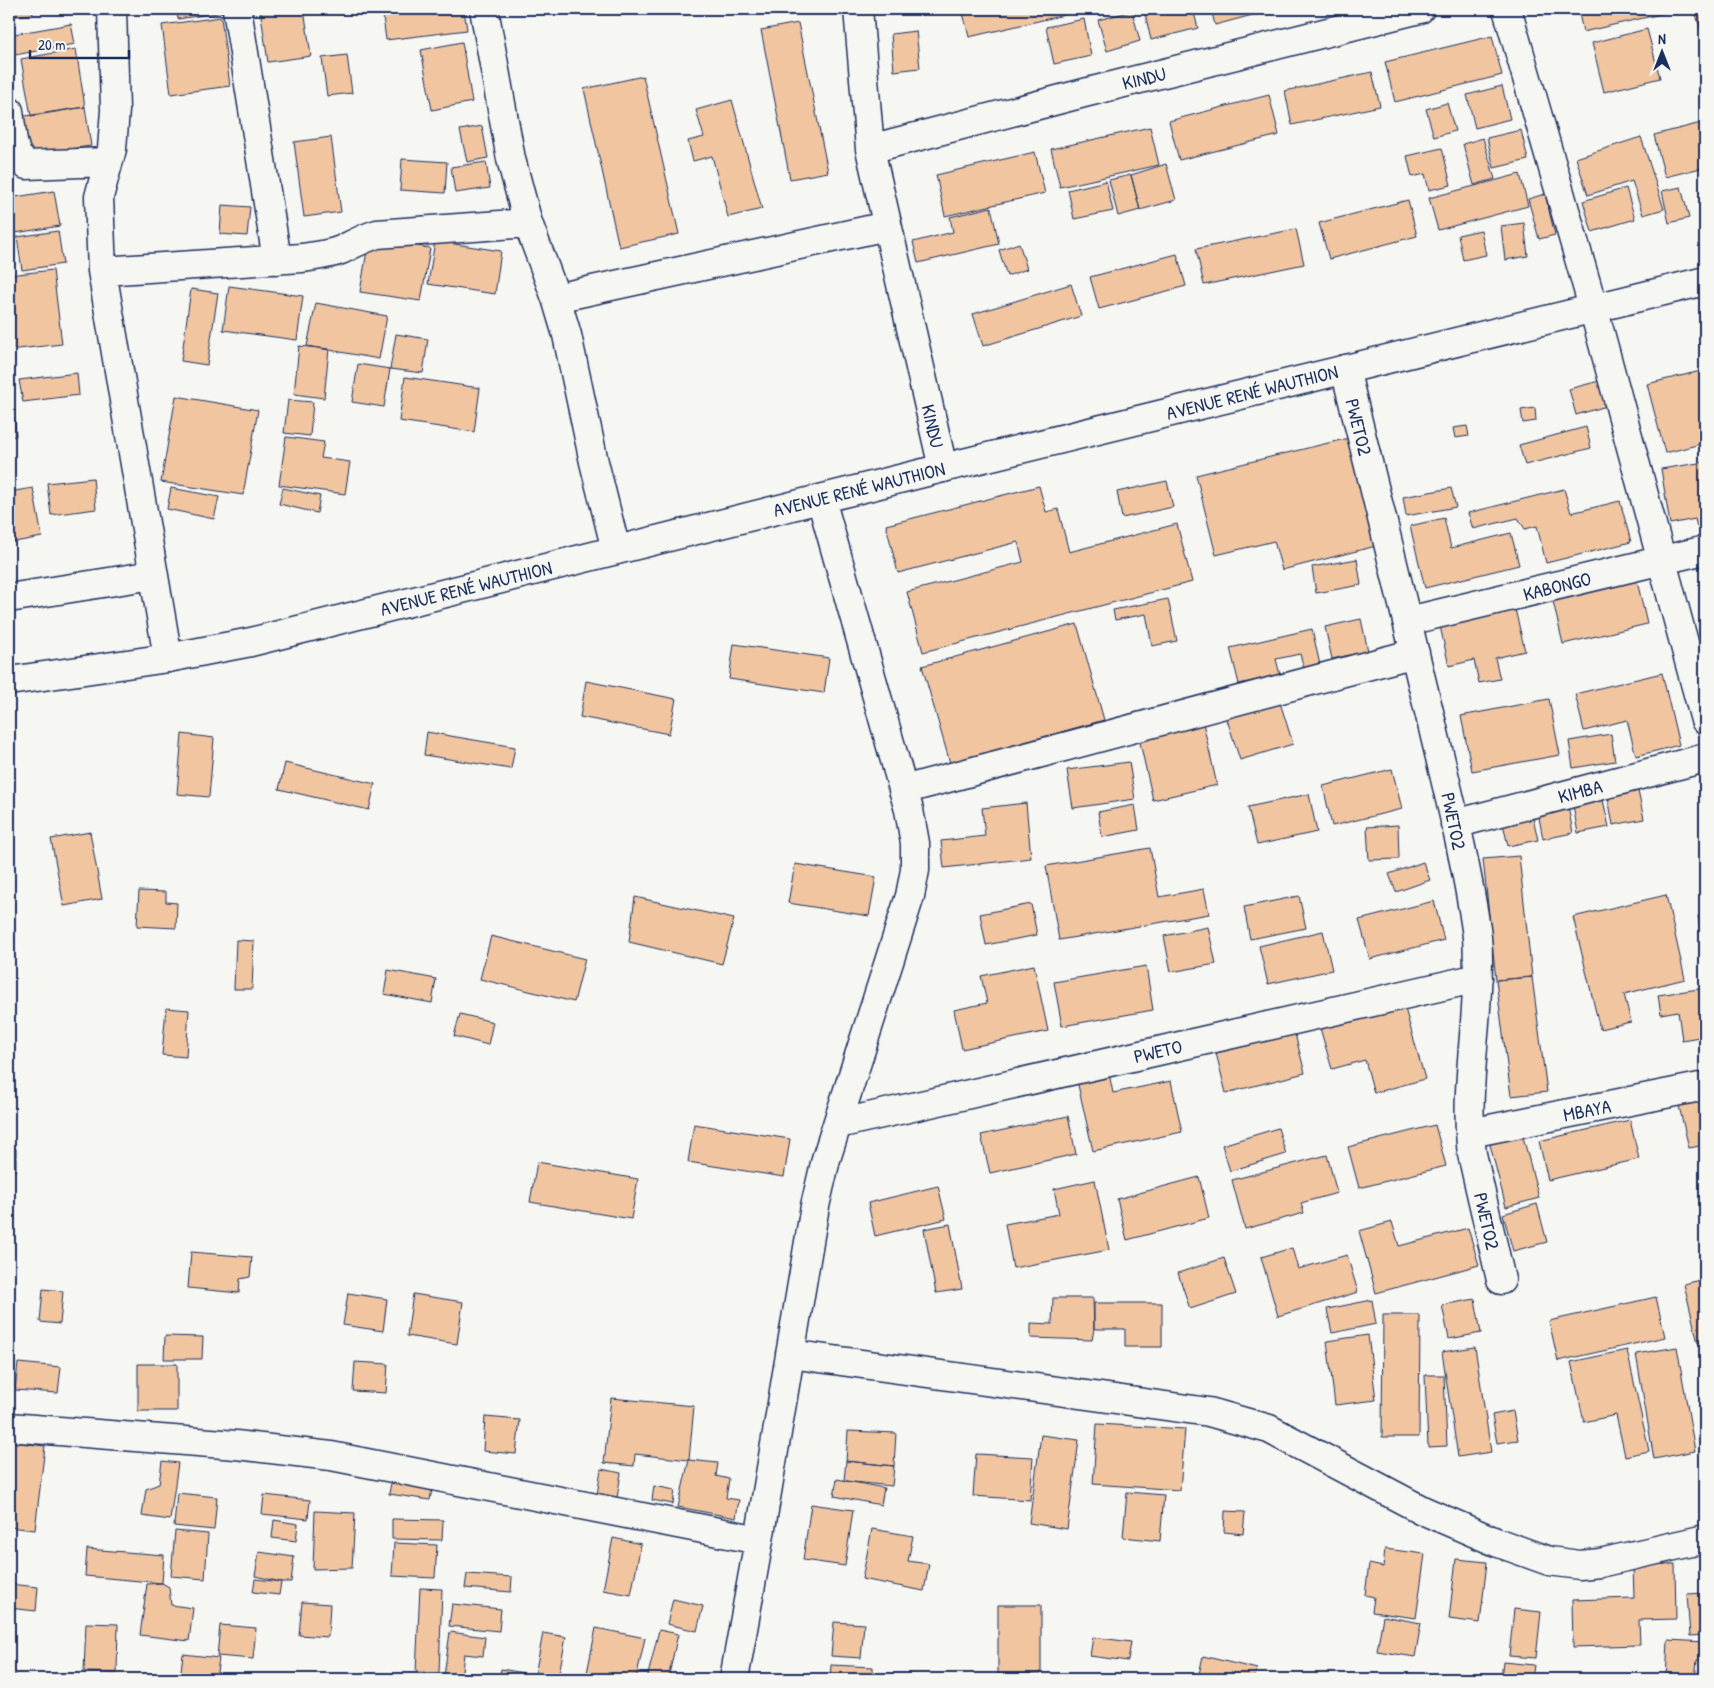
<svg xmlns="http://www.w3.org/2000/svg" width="1714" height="1688" viewBox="0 0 1714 1688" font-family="'Patrick Hand',sans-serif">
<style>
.building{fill:#f0c5a0;stroke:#1b2f5e}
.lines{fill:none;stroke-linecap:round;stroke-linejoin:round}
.street-casing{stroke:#1b2f5e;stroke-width:31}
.secondary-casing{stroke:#1b2f5e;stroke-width:31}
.street{stroke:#f6f6f2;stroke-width:28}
.secondary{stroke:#f6f6f2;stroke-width:28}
.rail{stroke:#1b2f5e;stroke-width:4;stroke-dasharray:8 4;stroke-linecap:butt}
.labels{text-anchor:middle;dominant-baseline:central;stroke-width:4.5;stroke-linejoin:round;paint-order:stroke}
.street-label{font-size:19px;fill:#1b2f5e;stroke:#f6f6f2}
</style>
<rect width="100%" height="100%" fill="#f6f6f2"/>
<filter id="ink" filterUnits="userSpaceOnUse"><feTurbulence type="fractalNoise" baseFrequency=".02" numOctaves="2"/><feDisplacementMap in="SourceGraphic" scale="10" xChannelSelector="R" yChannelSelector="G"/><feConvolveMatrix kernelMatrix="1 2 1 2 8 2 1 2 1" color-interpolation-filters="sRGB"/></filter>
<g filter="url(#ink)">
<path class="building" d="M9,9h23l1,5 -24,3z
M176,9h54v2l-52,8z
M260,9h44l7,47 -43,6z
M382,9h82l3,21 -81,10z
M962,9h128l-121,28z
M1144,9h49l5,19 -47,12z
M1211,9h64l-60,16z
M1578,9h104l-99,23z
M1705,9v33l-10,-30z
M1132,11l8,30 -33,10 -9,-31z
M221,17l9,69 -59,8 -9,-69z
M1084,19l7,37 -37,8 -8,-37z
M798,23l30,149 -38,7 -29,-149z
M71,24l4,20 -66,12v-21z
M1647,29l13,49 -56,14 -12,-49z
M916,31l4,37 -26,3 -3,-37z
M1492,36l10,39 -107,27 -10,-40z
M462,42l10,60 -40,8 -11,-60z
M76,49l9,58 -54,9 -10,-57z
M347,55l5,38 -25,3 -5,-38z
M1372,72l8,34 -88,19 -7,-34z
M643,76l36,158 -60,13 -35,-158z
M1502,86l8,33 -35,9 -8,-33z
M1269,95l10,40 -100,25 -10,-39z
M732,100l30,109 -34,8 -16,-61 -19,5 -5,-20 16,-4 -8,-27z
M1447,103l8,28 -21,6 -8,-28z
M85,107l6,39 -67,9 -5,-38z
M1705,122v45l-40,10 -11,-42z
M482,126l6,32 -21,4 -7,-32z
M1150,127l9,38 -99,22 -9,-38z
M1521,130l7,30 -34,8 -7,-30z
M331,137l10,75 -37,5 -10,-75z
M1641,137l23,72 -21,6 -11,-34 -44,14 -12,-37z
M1483,138l12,41 -21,6 -11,-41z
M1442,148l9,37 -22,5 -4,-16 -13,3 -5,-21z
M1035,152l10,41 -100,23 -9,-41z
M402,159l45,3 -2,31 -45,-3z
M486,162l4,26 -35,5 -4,-26z
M1166,164l10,36 -36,10 -9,-35z
M1520,174l8,32 -90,24 -9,-32z
M1131,175l9,35 -22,6 -9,-36z
M1106,181l7,30 -39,8 -6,-29z
M1681,187l8,31 -20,5 -7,-32z
M1626,188l9,31 -43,13 -9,-31z
M54,191l6,35 -51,8v-36z
M1545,194l10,41 -16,4 -11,-40z
M1408,200l9,36 -88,23 -10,-36z
M222,205l28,2 -3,29 -27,-2z
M991,207l8,37 -81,19 -5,-21 40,-10 -3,-15z
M1524,223l4,33 -23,4 -4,-34z
M1296,229l8,35 -100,21 -8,-36z
M1481,230l5,25 -23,5 -5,-25z
M58,231l5,33 -41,6 -5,-33z
M369,239l61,9 -9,53 -61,-9z
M435,241l66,10 -6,43 -67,-10z
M1019,243l8,26 -20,7 -8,-26z
M1177,254l9,32 -87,23 -9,-32z
M53,270l9,74 -53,6v-75z
M1071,284l10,32 -98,30 -10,-32z
M229,286l74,10 -6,44 -74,-10z
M191,289l27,4 -11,72 -26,-4z
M316,303l71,13 -8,43 -72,-13z
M396,334l32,5 -5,34 -33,-4z
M299,346l30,3 -5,49 -30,-4z
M358,364l32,5 -6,38 -32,-5z
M1705,370v73l-40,10 -18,-69z
M77,373l2,22 -56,7 -4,-22z
M405,377l75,11 -6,44 -75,-11z
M1603,380l7,25 -34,10 -7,-26z
M176,396l82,14 -15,85 -82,-13z
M288,400l25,2 -3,34 -26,-3z
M9,407h5l2,29 -7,1z
M1535,408l1,13 -13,2 -2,-13z
M1467,426l2,10 -14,2 -2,-10z
M1586,427l5,21 -66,17 -6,-20z
M286,437l38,5 -3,16 29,4 -5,32 -66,-9z
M1353,437l27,108 -98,25 -8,-29 -58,14 -20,-80z
M1705,462v63l-8,2 -2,-8 -25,5 -9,-55z
M93,478l3,31 -45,6 -4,-32z
M1167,481l6,26 -51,11 -5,-26z
M1039,486l7,26 12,-3 11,43 108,-28 15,58 -269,70 -16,-60 116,-30 -5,-20 -120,31 -12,-48z
M33,488l9,49 -33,6v-51z
M171,488l48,9 -5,22 -47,-10z
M283,488l37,8 -3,17 -38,-9z
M1451,488l5,19 -50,9 -3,-19z
M1564,489l7,24 49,-12 11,41 -85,21 -9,-37 -12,3 -7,-11 -45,11 -5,-16z
M1444,518l7,30 60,-15 8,32 -94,23 -15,-62z
M1357,559l4,26 -45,8 -4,-26z
M1637,581l10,43 -84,20 -10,-43z
M1168,599l9,42 -25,5 -6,-32 -31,6 -2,-10z
M1515,609l10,42 -30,7 5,21 -21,4 -5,-23 -25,6 -9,-40z
M1361,619l7,32 -36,8 -7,-32z
M1077,624l27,96 -154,43 -28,-97z
M1312,629l8,36 -16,4 -4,-15 -24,5 4,16 -41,9 -9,-36z
M734,644l95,14 -5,35 -95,-14z
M1662,673l17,72 -43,11 -9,-36 -43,11 -9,-37z
M586,681l90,18 -7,35 -89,-17z
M1278,696l15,48 -53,16 -15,-47z
M1549,699l11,56 -88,16 -11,-55z
M1203,723l14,62 -64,15 -14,-62z
M427,732l88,15 -4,22 -87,-14z
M182,734l32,4 -5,59 -32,-3z
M1611,734l4,27 -42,7 -4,-27z
M1129,762l6,37 -62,9 -6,-38z
M285,763l90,21 -6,26 -90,-21z
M1392,769l10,40 -70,17 -9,-40z
M1638,791l6,28 -31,6 -5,-28z
M1309,794l8,38 -60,13 -9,-38z
M1603,800l6,27 -31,6 -5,-27z
M1026,803l5,55 -87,10 -3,-27 44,-5 -3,-28z
M1135,805l4,25 -37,7 -4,-25z
M1568,806l5,27 -30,6 -5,-27z
M1532,813l6,27 -30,6 -6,-27z
M1398,825l1,34 -30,1 -2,-33z
M90,832l12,67 -38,7 -13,-67z
M1150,848l9,49 45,-8 5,25 -150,26 -13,-74z
M1519,856l13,121 -36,3 -13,-121z
M1423,862l7,18 -34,12 -7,-18z
M795,864l81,13 -7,39 -81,-13z
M139,891l27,1v10l11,1 -1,25 -39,-2z
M1666,895l19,84 -61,15 7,28 -31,7 -27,-112z
M1299,896l7,32 -56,11 -6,-32z
M635,897l99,22 -12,45 -93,-22z
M1434,901l10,39 -74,19 -11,-39z
M1031,904l6,31 -51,10 -6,-31z
M1705,915v52l-7,-51z
M1208,927l8,37 -45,8 -7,-36z
M1323,931l9,39 -64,14 -9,-38z
M491,936l94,23 -11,43 -94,-23z
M236,940l18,1 -2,48h-18z
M1034,965l14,66 -86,18 -8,-39 33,-7 -6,-27z
M1146,966l7,44 -91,16 -8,-44z
M388,970l48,9 -4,24 -48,-9z
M1532,977l15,115 -36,4 -15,-116z
M1699,989l6,47 -23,4 -4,-29 -17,3 -3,-19z
M1404,1005l21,74 -51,14 -9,-33 -33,9 -12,-41z
M166,1008l23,2 -3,47 -24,-2z
M460,1014l33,8 -5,23 -34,-9z
M1295,1034l10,39 -79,20 -10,-40z
M1108,1069l5,24 58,-12 11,51 -89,19 -17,-75z
M1705,1100v45l-16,3 -10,-42z
M1068,1116l8,38 -86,19 -9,-38z
M1630,1120l9,39 -91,21 -9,-39z
M694,1124l96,15 -6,38 -96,-15z
M1435,1125l11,41 -87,22 -11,-41z
M1278,1128l8,26 -56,17 -8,-26z
M1521,1129l18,69 -33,9 -18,-70z
M9,1149h7v22h-7z
M1327,1155l10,38 -36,10 3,10 -59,16 -13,-49z
M537,1162l101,17 -7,40 -101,-17z
M1199,1177l10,41 -82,22 -10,-41z
M1095,1180l14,70 -96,18 -8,-44 54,-10 -5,-25z
M938,1186l8,33 -71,17 -7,-33z
M1537,1204l10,38 -34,9 -10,-37z
M1392,1222l7,24 69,-18 11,37 -103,28 -17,-62z
M950,1224l12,65 -26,4 -12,-64z
M1292,1248l6,21 49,-14 11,37 -80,24 -17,-59z
M191,1252l61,5 -2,20 -10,2 -1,14 -51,-5z
M1224,1258l12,36 -46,15 -12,-36z
M1705,1279v62l-7,2 -14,-59z
M43,1289l20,2 -3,33 -20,-2z
M348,1293l39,6 -4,32 -40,-6z
M413,1294l50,8 -6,42 -50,-8z
M1656,1297l9,40 -107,24 -9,-40z
M1053,1298h40l1,31 -2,11 -61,-2v-15l21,1z
M1475,1299l6,34 -32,6 -7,-34z
M1372,1300l4,24 -44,9 -5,-24z
M1094,1303h68v44h-37v-18h-31z
M1383,1315h37l-1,122h-37z
M1368,1335l8,65 -41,5 -8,-64z
M165,1336l38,1 -1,22h-38z
M1475,1347l16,105 -33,5 -16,-105z
M1677,1347l18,104 -41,8 -18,-105z
M1627,1350l22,101 -24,5 -9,-41 -32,7 -13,-60z
M355,1362l33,2 -2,29 -33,-2z
M18,1363l43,4 -3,26 -43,-3z
M138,1364h39v47h-39z
M1425,1375h19l3,71 -19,1z
M611,1398l83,8 -5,54 -54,-6 -1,12 -30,-3z
M1513,1411l5,29 -21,3 -5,-28z
M485,1417l35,3 -4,34 -33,-3z
M1097,1424l88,5 -5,61 -87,-6z
M848,1431l48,2 -2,33 -48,-5z
M1041,1435l38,5 -12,89 -38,-6z
M11,1442l34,4 -10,84 -26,-3v-66z
M976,1454l57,3 -3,43 -57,-4z
M689,1460l29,3 -2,13 13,3 -3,19 13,2 -3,18 -58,-11z
M162,1461l16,2 -8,57 -28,-4 4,-27 13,-5z
M846,1461l48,5 -2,20 -48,-5z
M601,1469l20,4 -4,25 -20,-3z
M392,1477l41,7 -3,16 -41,-6z
M837,1479l47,9 -3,17 -47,-9z
M654,1486l21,4 -2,14 -21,-4z
M1127,1492l37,3 -4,46 -37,-4z
M177,1493l40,4 -3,33 -40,-4z
M264,1495l46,5 -2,19 -46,-5z
M811,1504l42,6 -8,56 -42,-6z
M315,1511l40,2 -3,55 -39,1z
M1225,1511l20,1 -2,22 -19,-2z
M392,1519l51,1 -1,20 -50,-1z
M274,1520l24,4 -2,17 -24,-3z
M872,1529l41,7 -5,25 21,3 -5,27 -62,-12z
M175,1531l33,3 -3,45 -34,-3z
M613,1538l28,6 -10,51 -28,-5z
M394,1543l43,2 -2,33 -43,-2z
M87,1549l77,6 -2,28 -77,-7z
M1385,1549l40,5 -9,64 -44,-6 2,-15 -9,-2 4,-31 14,3z
M259,1552l35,5 -3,25h-10l-26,-6z
M1456,1559l31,3 -7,61 -31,-4z
M1675,1564l1,55 -37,1 1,25 -67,2 -1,-47 62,-2 -1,-33z
M467,1574l45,3 -1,15 -46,-4z
M255,1579l26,3 -2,13 -26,-3z
M162,1583l7,4 2,18 22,3 -4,33 -49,-6 7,-51z
M9,1584l29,3 -2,24 -27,-3z
M420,1588l22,1 -3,84 -23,-1z
M1705,1593v42l-15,1 -3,-42z
M673,1599l30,7 -6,25 -30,-7z
M302,1602l28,2 -2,33 -29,-2z
M452,1604l49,5 -2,22 -50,-5z
M998,1605h43v69h-43z
M1514,1609l27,3 -5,46 -27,-2z
M1383,1616l38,7 -6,34 -38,-6z
M834,1622l30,2 -3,34 -30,-2z
M86,1623l32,1 -1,49 -33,-1z
M220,1625l36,3 -3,31 -36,-3z
M596,1628l49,10 -9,41h-16l-33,-6z
M659,1630l19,4 -10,45h-21z
M450,1632l35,5 -2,19 -19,-2 -3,25 -17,-3z
M543,1633l23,4 -8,42h-59l2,-10 34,6z
M1093,1637l38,5 -3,19 -38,-5z
M1668,1640l37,2v19l-8,-1 -2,19h-29z
M183,1654l36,4 -3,21h-36z
M1203,1656l54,13 -3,10h-56z
M1503,1662l31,3 -2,14h-31z
M831,1665l42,2v12h-43z"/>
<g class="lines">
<defs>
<path id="street" d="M112,9l3,101 -3,39 -13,48 3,74 66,387
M237,9l40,251
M484,9l27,150 17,64 28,75 11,37 27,127 22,88
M858,9l12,140 73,319
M1507,9l86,298 112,413
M9,111l4,31 4,13 9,10 82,-3
M870,149l218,-57 332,-83
M102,271l200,-13c13,-2 26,-3 39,-8 12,-6 23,-12 36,-16l151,-11
M556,298l331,-72
M1345,369c29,118 59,237 87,355 16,68 34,136 44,205 3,20 2,40 1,60 -2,55 -12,110 -5,165l29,126
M9,598l144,-23
M1408,621l297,-71
M903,790l512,-137
M1455,824l250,-66
M838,1124l640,-146
M1470,1133l235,-47
M790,1354l419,58 60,17 153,81 74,32 53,19 31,4 20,-2 105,-24
M9,1427l227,18 95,11 428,84
M734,1679l25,-139 56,-334 11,-47 84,-263 5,-26v-27l-6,-33 -88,-311"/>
<path id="secondary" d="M9,681l159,-23 83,-16 692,-174 762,-187"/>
</defs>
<use href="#street" class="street-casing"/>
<use href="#secondary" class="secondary-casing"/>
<use href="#street" class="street"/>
<use href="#secondary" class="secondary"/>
<path class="rail" d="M9,1676l25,3"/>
</g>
</g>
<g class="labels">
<g class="street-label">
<text transform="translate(1144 78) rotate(-14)">KINDU</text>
<text transform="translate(1252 392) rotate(-14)">AVENUE RENÉ WAUTHION</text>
<text transform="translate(933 426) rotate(77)">KINDU</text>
<text transform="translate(1359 427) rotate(76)">PWETO2</text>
<text transform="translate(859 489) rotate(-14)">AVENUE RENÉ WAUTHION</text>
<text transform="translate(1557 586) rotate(-14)">KABONGO</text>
<text transform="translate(466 588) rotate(-14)">AVENUE RENÉ WAUTHION</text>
<text transform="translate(1580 791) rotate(-15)">KIMBA</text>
<text transform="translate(1454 821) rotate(78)">PWETO2</text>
<text transform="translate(1158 1051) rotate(-13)">PWETO</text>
<text transform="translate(1587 1110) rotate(-11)">MBAYA</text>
<text transform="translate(1487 1221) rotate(77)">PWETO2</text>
</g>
</g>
<rect width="1714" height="1688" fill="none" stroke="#f6f6f2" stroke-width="30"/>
<rect x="15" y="15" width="1684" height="1658" fill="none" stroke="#1b2f5e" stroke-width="2" filter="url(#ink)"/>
<g transform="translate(1662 52)" stroke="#f6f6f2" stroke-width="4" paint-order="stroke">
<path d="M0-4L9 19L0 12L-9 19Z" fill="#1b2f5e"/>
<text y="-8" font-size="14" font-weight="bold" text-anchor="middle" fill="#1b2f5e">N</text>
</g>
<path d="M30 50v8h99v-8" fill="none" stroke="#1b2f5e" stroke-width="2.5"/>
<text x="38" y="50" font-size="15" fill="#1b2f5e" stroke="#f6f6f2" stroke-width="4" paint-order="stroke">20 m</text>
</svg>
